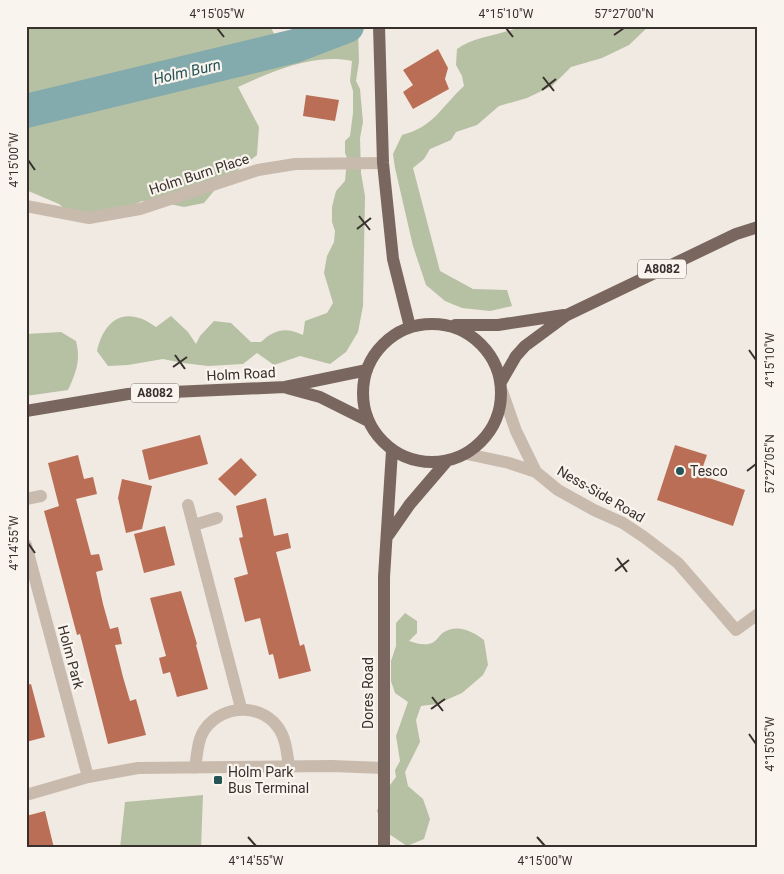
<svg xmlns="http://www.w3.org/2000/svg" width="784" height="874" viewBox="0 0 784 874" font-family="Roboto,sans-serif">
<style>
.green{fill:#b6c0a3}
.lines{fill:none;stroke-linecap:round;stroke-linejoin:round}
.river{stroke:#83aaac;stroke-width:34}
.building{fill:#bb6e56}
.minor{stroke:#c9baae;stroke-width:12}
.major{stroke:#79675f;stroke-width:12}
.ticks{fill:none;stroke:#38302c;stroke-width:2}
.poi-dot{fill:#255356;stroke:#f9f4ee;stroke-width:2}
.labels{text-anchor:middle;dominant-baseline:central;stroke-width:4.5;stroke-linejoin:round;paint-order:stroke}
.shield{fill:#f9f4ee;stroke:#726b66;stroke-width:1}
.shield-label{font-size:12px;font-weight:bold;fill:#38302c}
.street-label{font-size:14px;fill:#38302c;stroke:#f9f4ee}
.poi-label{font-size:14px;fill:#38302c;stroke:#f9f4ee;text-anchor:start}
.water-label{font-size:15px;font-style:italic;fill:#255356;stroke:#f9f4ee}
.neatline{fill:none;stroke:#38302c;stroke-width:2}
.ticks-label{font-size:12px;text-anchor:middle;fill:#38302c}
</style>
<rect width="100%" height="100%" fill="#f1eae2"/>
<path class="green" d="M26,26h244l9,17 10,-3 18,-14h51l1,36 -3,19 4,8 3,33 -3,16 1,35 4,23 -2,110 -5,26 -12,20 -16,12 -30,-8 -26,9 -17,-12 -14,11 -35,2 -25,-3 -20,-4 -35,6 -20,1 -11,-15c8,-34 30,-45 59,-24l15,-11 17,16 8,12 4,-8 14,-15 17,2 20,19h10c14,-13 25,-15 42,-7l2,-14 22,-8 6,-10 -9,-30 3,-17 7,-14 1,-11 -3,-9v-15l4,-16 9,-10 2,-23 -2,-5v-12l5,-5 3,-23v-22l-3,-10 2,-20c-38,-8 -79,10 -114,26l21,40 -2,28 -39,31 -14,17 -20,4 -24,-5 -18,-1 -14,7 -47,14 -22,-18 -33,-14z
M521,26h128l-20,19 -27,13 -31,9 -19,19 -25,12 -28,8 -22,19 -21,7 -5,8 -21,9 -6,10 -11,9 27,103 33,18 34,1 5,16 -22,5 -28,-3 -17,-7 -19,-16 -13,-39 -18,-78 -2,-14 9,-19c32,-8 39,-28 62,-49l-2,-10 -6,-11 1,-16c18,-13 43,-13 64,-23z
M61,332l15,9c5,20 0,31 -8,49l-42,6v-62z
M405,613l12,8v12l-8,8c6,2 16,5 23,2 5,-2 7,-8 12,-11 14,-8 28,-1 40,8l4,25 -5,10 -21,18 -25,11 -16,2 -5,14 4,22 -15,30 3,14 15,13 7,20 -6,20 -17,7 -21,-14 -9,-21 7,-18 12,-16 -1,-7 5,-9 -4,-25 12,-34 -13,-9 -4,-12v-20l5,-15v-23z
M203,795l-2,53h-81l5,-46z"/>
<g class="lines">
<path class="river" d="M26,111l269,-65 52,-20"/>
</g>
<path class="building" d="M438,49l10,19 -3,11 4,10 -36,20 -10,-17 10,-7 -10,-15z
M306,95l33,5 -4,21 -32,-5z
M200,435l8,29 -59,16 -7,-30z
M675,445l32,10 -7,20 45,15 -12,36 -76,-26z
M78,455l6,24 9,-2 4,17 -21,5 15,56 8,-1 4,16 -7,2 7,32 7,25 8,-2 4,17 -7,1 8,32 7,24 6,-2 10,36 -38,9 -28,-110 -3,1 -33,-124 15,-5 -11,-43z
M241,458l16,17 -22,21 -17,-17z
M122,479l30,7 -10,43 -16,4 -8,-35z
M266,498l8,38 14,-3 3,15 -15,4 24,94 4,-2 7,27 -32,8 -6,-25 -4,1 -9,-37 -15,4 -11,-44 14,-4 -9,-36 4,-1 -7,-31z
M165,526l10,39 -31,8 -10,-39z
M181,591l16,53 -1,1 12,44 -31,8 -7,-25 -7,2 -4,-16 7,-2 -16,-58z
M31,684l14,53 -19,5v-57z
M45,811l9,37h-28v-32z"/>
<g class="lines">
<path class="minor" d="M26,206l63,12 51,-9 118,-39 37,-6 88,-1
M502,391l14,40 20,41
M467,454l42,9 27,9 22,18 36,20 29,13 21,14 34,26 58,67 22,-16
M26,499l15,-3
M188,505l53,203
M194,525l23,-7
M26,545l62,232
M195,768c2,-11 2,-24 7,-34 14,-28 56,-33 75,-8 9,11 10,27 12,41
M26,795l62,-18 50,-9 194,-2 51,2"/>
<path class="major" d="M379,26l4,137 10,96 17,68
M363 393a69 69 0 1 1 138 0a69 69 0 1 1-138 0Z
M455,325h43l66,-10
M501,382l15,-26 9,-10 42,-31 169,-81 22,-7
M287,388l33,9 48,24
M26,411l102,-17 157,-7 82,-17
M387,537l23,-33 36,-42
M384,848v-271l8,-126"/>
</g>
<path class="ticks" d="M217,28l7,9M506,28l7,9M614,35l10,-7M543,77l11,14M542,90l14,-11M28,160l7,10M359,216l11,14M357,229l14,-11M749,350l7,10M175,355l10,14M173,367l14,-10M747,471l9,-7M28,543l7,10M617,558l10,14M615,571l14,-11M432,697l11,14M431,709l14,-10M749,734l7,10M248,837l8,9M537,837l8,9"/>
<g class="poi-dot">
<circle cx="680" cy="471" r="5"/>
<rect x="213" y="775" width="10" height="10" rx="2.5"/>
</g>
<g class="labels">
<g class="shield">
<rect x="638" y="259.5" width="48" height="19" rx="4"/>
<rect x="131" y="383.5" width="48" height="19" rx="4"/>
</g>
<g class="shield-label">
<text x="662" y="269">A8082</text>
<text x="155" y="393">A8082</text>
</g>
<g class="street-label">
<text transform="translate(199 174) rotate(-18)">Holm Burn Place</text>
<text transform="translate(241 374) rotate(-3)">Holm Road</text>
<text transform="translate(601 494) rotate(30)">Ness-Side Road</text>
<text transform="translate(71 657) rotate(75)">Holm Park</text>
<text transform="translate(368 693) rotate(-90)">Dores Road</text>
</g>
<g class="poi-label">
<text x="690" y="471">Tesco</text>
<text x="228" y="772">Holm Park<tspan x="228" dy="16">Bus Terminal</tspan></text>
</g>
<g class="water-label">
<text transform="translate(187 72) rotate(-13)">Holm Burn</text>
</g>
</g>
<rect width="784" height="874" fill="none" stroke="#f9f4ee" stroke-width="55"/>
<rect x="28" y="28" width="728" height="818" class="neatline"/>
<g class="ticks-label">
<text x="217" y="18">4°15'05"W</text>
<text x="506" y="18">4°15'10"W</text>
<text x="624" y="18">57°27'00"N</text>
<text transform="translate(14 160) rotate(-90)" y="4">4°15'00"W</text>
<text transform="translate(770 360) rotate(-90)" y="4">4°15'10"W</text>
<text transform="translate(770 464) rotate(-90)" y="4">57°27'05"N</text>
<text transform="translate(14 543) rotate(-90)" y="4">4°14'55"W</text>
<text transform="translate(770 744) rotate(-90)" y="4">4°15'05"W</text>
<text x="256" y="865">4°14'55"W</text>
<text x="545" y="865">4°15'00"W</text>
</g>
</svg>
